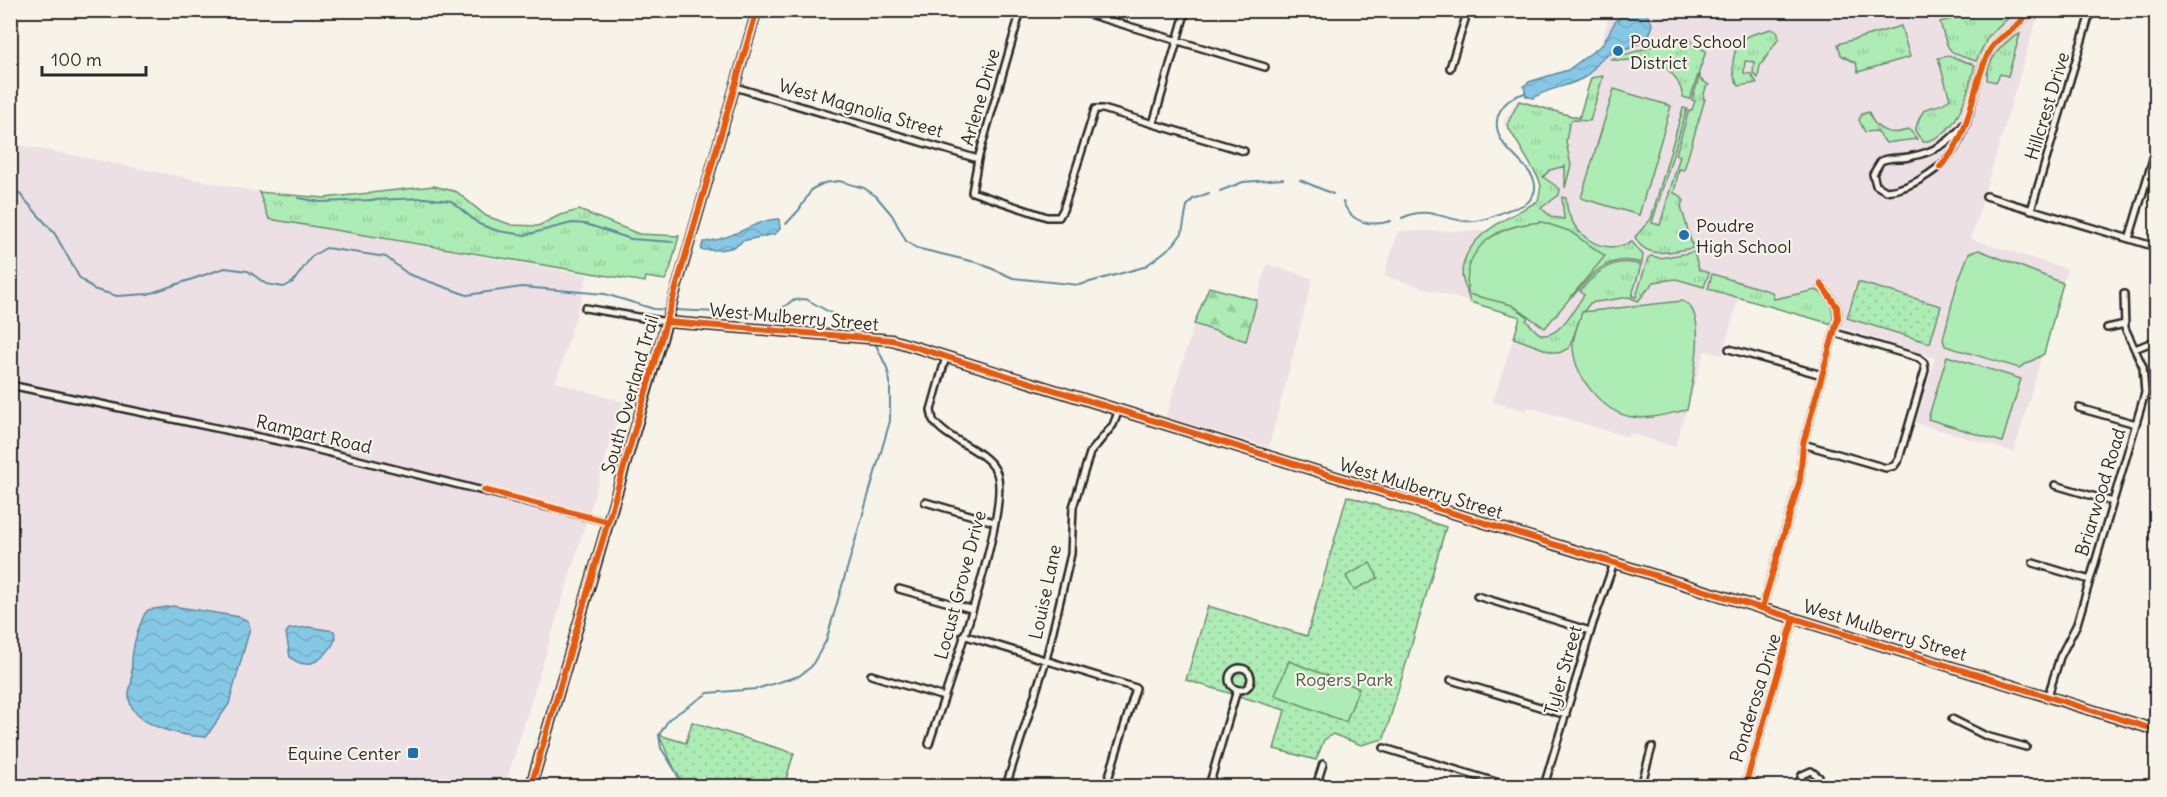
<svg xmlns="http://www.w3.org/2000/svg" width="2167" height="797" viewBox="0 0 2167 797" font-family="Delius,sans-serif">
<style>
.built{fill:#ece0e5}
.grass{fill:url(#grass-tufts);stroke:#6c8c70;stroke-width:1.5}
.forest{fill:url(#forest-firs);stroke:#6c8c70;stroke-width:1.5}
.park{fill:url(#park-dots);stroke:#6c8c70;stroke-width:1.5}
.garden{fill:#adecb4;stroke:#6c8c70;stroke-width:1.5}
.water{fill:url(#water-waves);stroke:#61899b;stroke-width:1.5}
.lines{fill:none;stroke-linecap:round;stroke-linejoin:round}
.stream{stroke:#61899b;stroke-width:2}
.street-casing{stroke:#2b2b2b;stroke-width:10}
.secondary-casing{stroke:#2b2b2b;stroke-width:12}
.primary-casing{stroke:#2b2b2b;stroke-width:13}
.street{stroke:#f7f3e8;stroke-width:5}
.secondary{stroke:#f7f3e8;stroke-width:8}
.primary{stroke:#f6e281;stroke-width:8}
.cycleway-casing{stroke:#f7f3e8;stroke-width:10}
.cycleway{stroke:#e8590c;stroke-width:6}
.poi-dot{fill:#1f6fb2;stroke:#f7f3e8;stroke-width:2}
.labels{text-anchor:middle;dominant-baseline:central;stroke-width:4.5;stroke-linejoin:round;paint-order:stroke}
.poi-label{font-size:18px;fill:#2b2b2b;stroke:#f7f3e8;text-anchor:start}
.street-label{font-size:18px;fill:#2b2b2b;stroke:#f7f3e8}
.park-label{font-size:18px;fill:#4c5b4d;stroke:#f7f3e8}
</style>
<defs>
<pattern id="grass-tufts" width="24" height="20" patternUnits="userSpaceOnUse" patternTransform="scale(1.5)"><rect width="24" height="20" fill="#adecb4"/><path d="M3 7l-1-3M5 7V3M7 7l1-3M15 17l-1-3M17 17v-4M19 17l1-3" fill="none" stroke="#95cb9b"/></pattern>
<pattern id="forest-firs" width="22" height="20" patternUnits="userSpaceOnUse" patternTransform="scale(1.5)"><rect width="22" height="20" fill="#adecb4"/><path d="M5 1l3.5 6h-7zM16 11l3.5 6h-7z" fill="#95cb9b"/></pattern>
<pattern id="park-dots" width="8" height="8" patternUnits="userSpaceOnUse" patternTransform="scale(1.5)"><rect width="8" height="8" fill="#adecb4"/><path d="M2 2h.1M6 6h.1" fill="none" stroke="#95cb9b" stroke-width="1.8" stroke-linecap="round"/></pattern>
<pattern id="water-waves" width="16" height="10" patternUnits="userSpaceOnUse" patternTransform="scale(1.5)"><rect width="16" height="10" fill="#85c8e6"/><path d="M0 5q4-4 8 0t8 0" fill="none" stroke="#73acc5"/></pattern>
</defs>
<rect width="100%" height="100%" fill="#f7f3e8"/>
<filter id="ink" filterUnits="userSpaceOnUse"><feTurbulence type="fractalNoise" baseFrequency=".0167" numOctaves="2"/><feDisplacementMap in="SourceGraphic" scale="12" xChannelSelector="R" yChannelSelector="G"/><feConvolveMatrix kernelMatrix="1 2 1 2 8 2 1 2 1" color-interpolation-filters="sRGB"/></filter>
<g filter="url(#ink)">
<path class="built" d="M2028,10l10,4 -67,225 96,30 -53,183 -98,-29 19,-65 -94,-31 -102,-29 -17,57 -17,-4 -30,96 -46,-14 -1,4 -100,-30 -2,4 -33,-9 27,-85 -136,-41 14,-45h87l53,-29 6,-21 -41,-58 14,-23 62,18 32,-107z
M10,143l249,49 10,27 319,56 -32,107 67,20 -118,384h-494z
M1267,264l46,14 -44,169 -103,-30 28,-93 52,17z"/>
<path class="grass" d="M1948,11v-1l68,1 -28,26 -12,24c-31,-9 -27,-9 -36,-39l11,-3z
M1901,26l9,31 -52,15 -2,-9 -15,-8 -3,-11z
M1770,29l7,2 2,7 -19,28 -2,12 -5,-5 1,-11 -9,-1 -1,12 7,1 6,9 -18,3c-10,-13 -8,-40 8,-49 7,-4 16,-5 23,-8z
M2020,34l-12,42 -8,-2 -4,8 -9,-2c-1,-19 16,-39 33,-46z
M1691,39l3,9 5,-1 7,4 -16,48 -7,-2c-4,-22 -21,-38 -44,-38 -11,0 -17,4 -28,0l52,-16z
M1949,56l26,9c-8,29 -16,71 -52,77l-8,-11c10,-35 15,-16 35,-32l-12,-41z
M1700,74v5l9,6 -3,2 -3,11 2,1 -21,71 -5,-1 -5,24 7,3 3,5 -3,5 12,42c-21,3 -47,13 -58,-11l16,-18 32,-111 4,1 -35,114 8,2 20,-69 -4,-2 13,-44h3l3,-9 -3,-1z
M1603,76l-13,45 -18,-1 -3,4 -3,18 5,23 -6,23v-22l-15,4 -7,7 17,12 -1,6 -18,13 11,9 12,2 -2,-22 4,1c1,34 34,60 66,44l11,13 -1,8c-34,-10 -49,10 -69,33l-15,-12 -46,21 16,12 -2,3c5,4 9,13 17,15 17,2 33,-29 41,-40l-4,-4c17,-20 33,-35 61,-26l-9,31 4,1 12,-39 3,-2 9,2 34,-6 5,18 10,3 -5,14 -28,-8 -22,3 -16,19 -9,-4 -39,6 -8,11 -13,34 -10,5 -7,-1 -38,-14 6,-21 -50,-15c-2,-9 -7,-18 -8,-27 0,-40 47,-57 76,-74l3,-15 -2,-7 -32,-54 12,-24 60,17 12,-40z
M1869,112c5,19 23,25 40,17l8,10 -31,4 -9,-12 -12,1 -6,-12 3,-6z
M434,186l23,6 29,24 26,9 26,1 22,-11 19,-5 60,24 40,2 -9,34 -5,10 -19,-3 -1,5 -376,-63 -10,-27 65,6z
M1712,274l60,18 2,7 42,-9c14,7 19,20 16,34l-124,-35z"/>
<path class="forest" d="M1209,287l48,13 -11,41 -52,-17z"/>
<path class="park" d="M1858,282l83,24 -11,37 -83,-25z
M1347,496l99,31 -62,212 -23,6 -28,-11 -9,6 -8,20 -42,-11 11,-39 -99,-30 22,-74 99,30z
M692,722l102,31 -10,33h-102l-23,-51 27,8z"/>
<path class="garden" d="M1614,89l57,17 -32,109 -58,-17z
M1542,222l27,9 36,25 -60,72 -33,-23 -44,-11c-7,-49 31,-69 74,-72z
M1979,250l84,33 -19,71 -25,14 -74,-22 -2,-7 14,-55 12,-31z
M1682,301c29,9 9,87 5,109 -17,3 -37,10 -55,7 -30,-5 -60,-42 -59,-74 1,-10 6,-21 9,-31z
M1947,356l74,23 -19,63 -74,-23z
M1370,563l8,15 -24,12 -8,-14z
M1289,661l70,27 -13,34 -71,-27z"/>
<path class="water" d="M1645,11l8,14c-7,24 -26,21 -44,29 -10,4 -15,17 -24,23 -16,10 -35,10 -52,21l-7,-2 -2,-10 5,-4 39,-12 35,-26 13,-24 18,-9z
M779,219l1,10 -5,5 -33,7c-7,10 -28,9 -41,9l2,-8c29,-2 54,-23 76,-23z
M173,606l67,11 8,4 2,7 -21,76 -23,33c-23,-1 -76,-10 -77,-41 -1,-6 3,-11 3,-18 -2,-21 3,-43 12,-63l4,-5z
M308,627l26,4 2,7c-8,18 -27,36 -46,19l-4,-24 3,-4z"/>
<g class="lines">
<path class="stream" d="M1300,180l33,14
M10,189l8,3 37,42 24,43 14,12 24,7 31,-2 77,-26 23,3 18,13 18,3 9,-5 19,-26 14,-8 60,9 22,17 59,21 55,-8 83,7 49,15 105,5 17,-1 17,-13 13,-1 64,36
M1220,191l23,-9 40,-3
M299,198l22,4 104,-4 26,3 28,23 19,7 27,4 47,-12 14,1 45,15 42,3
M1343,202c8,21 27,25 48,19
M1402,218c25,-12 38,0 62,3 16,2 30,-5 44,-11 7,-2 17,-4 21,-9 21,-24 -18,-42 -27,-60 -13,-22 0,-42 23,-48
M786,224l13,-14 13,-21 12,-6 15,-2 25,7 12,8 16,19 14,26 10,7 63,15 34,15 66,7 65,-18 10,-7 20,-16 8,-11 5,-27 6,-7 16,-6
M682,786l-4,-11 -17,-27 -2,-13 10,-16 39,-26 48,-4 43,-13 12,-9 15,-26 64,-220v-39l-3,-14 -12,-25"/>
<defs>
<path id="street" d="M1021,10l-43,149 -6,33 75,25h12l4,-7 32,-101h8l141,42
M1075,10l190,57
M1450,68l18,-58
M735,87l243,72
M1967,120c-15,22 -32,32 -58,37 -10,2 -19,0 -28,4l-8,13 3,11 10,6c15,-1 30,-8 43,-17 48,-31 37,-79 61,-124 10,-17 31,-20 38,-40
M1153,124l33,-114
M1986,196l170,51
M2031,210l60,-200
M2129,239l27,-90
M585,308l82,14
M2107,328l18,-4
M1729,349l93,26
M2135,349l17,-7
M10,385l292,61 306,76
M2079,408l57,16
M1803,444l83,24 8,-2 5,-7 26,-89 -1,-7 -5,-5 -84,-25
M2055,485l58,17
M925,502l69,20
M2033,563l57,17
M899,589l72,20
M1477,596l113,35
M1762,608l38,-128 3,-36 35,-126 -1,-11 -16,-23
M963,635l173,53 -30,98
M1229 679a11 11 0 1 1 22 0a11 11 0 1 1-22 0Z
M871,675l73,22
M1451,680l115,35
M2048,696l12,-39 17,-33 68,-231 -2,-26 -18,-39 -1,-34
M1952,719l34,17 40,11
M929,744c14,-46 85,-238 67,-273 -13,-24 -48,-29 -63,-51l-2,-10 15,-53
M1384,748l125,38
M1746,782l16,4
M1006,786l40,-126 25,-106 2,-47 17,-54 23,-28 6,-15
M1209,786l28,-96
M1316,786l7,-22
M1544,786l49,-163 21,-60
M1641,786l11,-39
M1745,786l49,-168
M1798,786l4,-11 9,-4 8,6v9"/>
<path id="secondary" d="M669,314l88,-304"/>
<path id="primary" d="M667,322l225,18 1264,390
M531,786l138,-472"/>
</defs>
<use href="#street" class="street-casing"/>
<use href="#secondary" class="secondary-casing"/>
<use href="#primary" class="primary-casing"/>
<use href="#street" class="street"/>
<use href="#secondary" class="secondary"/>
<use href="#primary" class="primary"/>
<defs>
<path id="cycleway" d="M1940,167c34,-34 29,-77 50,-117 10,-17 31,-20 38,-40
M667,322l225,18 1264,390
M484,490l124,32
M1762,608l38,-128 3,-36 35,-126 -1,-11 -16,-23
M531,786l226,-776
M1745,786l49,-168"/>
</defs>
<use href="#cycleway" class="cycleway-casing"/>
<use href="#cycleway" class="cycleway"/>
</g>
</g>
<g class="poi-dot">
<circle cx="1618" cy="51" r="6"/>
<circle cx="1684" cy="235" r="6"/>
<rect x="407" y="747" width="12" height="12" rx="3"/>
</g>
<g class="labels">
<g class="poi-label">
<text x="1630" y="41">Poudre School<tspan x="1630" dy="21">District</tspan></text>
<text x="1696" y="225">Poudre<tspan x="1696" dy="21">High School</tspan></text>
<text x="401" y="753" text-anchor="end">Equine Center</text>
</g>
<g class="street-label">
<text transform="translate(980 97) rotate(-74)">Arlene Drive</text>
<text transform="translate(2047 106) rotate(-73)">Hillcrest Drive</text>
<text transform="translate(861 108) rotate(16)">West Magnolia Street</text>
<text transform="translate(794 317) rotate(5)">West Mulberry Street</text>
<text transform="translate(630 394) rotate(-74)">South Overland Trail</text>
<text transform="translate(314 434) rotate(13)">Rampart Road</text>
<text transform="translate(1421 488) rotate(17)">West Mulberry Street</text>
<text transform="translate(2100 492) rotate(-73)">Briarwood Road</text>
<text transform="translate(960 585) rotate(-75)">Locust Grove Drive</text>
<text transform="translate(1045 592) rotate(-78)">Louise Lane</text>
<text transform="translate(1885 630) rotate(17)">West Mulberry Street</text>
<text transform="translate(1563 670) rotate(-74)">Tyler Street</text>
<text transform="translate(1755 698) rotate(-73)">Ponderosa Drive</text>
</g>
<g class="park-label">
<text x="1344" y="679">Rogers Park</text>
</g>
</g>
<rect width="2167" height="797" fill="none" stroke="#f7f3e8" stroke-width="36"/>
<rect x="18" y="18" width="2131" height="761" fill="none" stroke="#2b2b2b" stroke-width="2" filter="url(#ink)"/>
<path d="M42 66v9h104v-9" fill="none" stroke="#2b2b2b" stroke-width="3"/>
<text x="51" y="66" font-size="18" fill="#2b2b2b" stroke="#f7f3e8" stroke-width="4.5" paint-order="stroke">100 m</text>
</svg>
